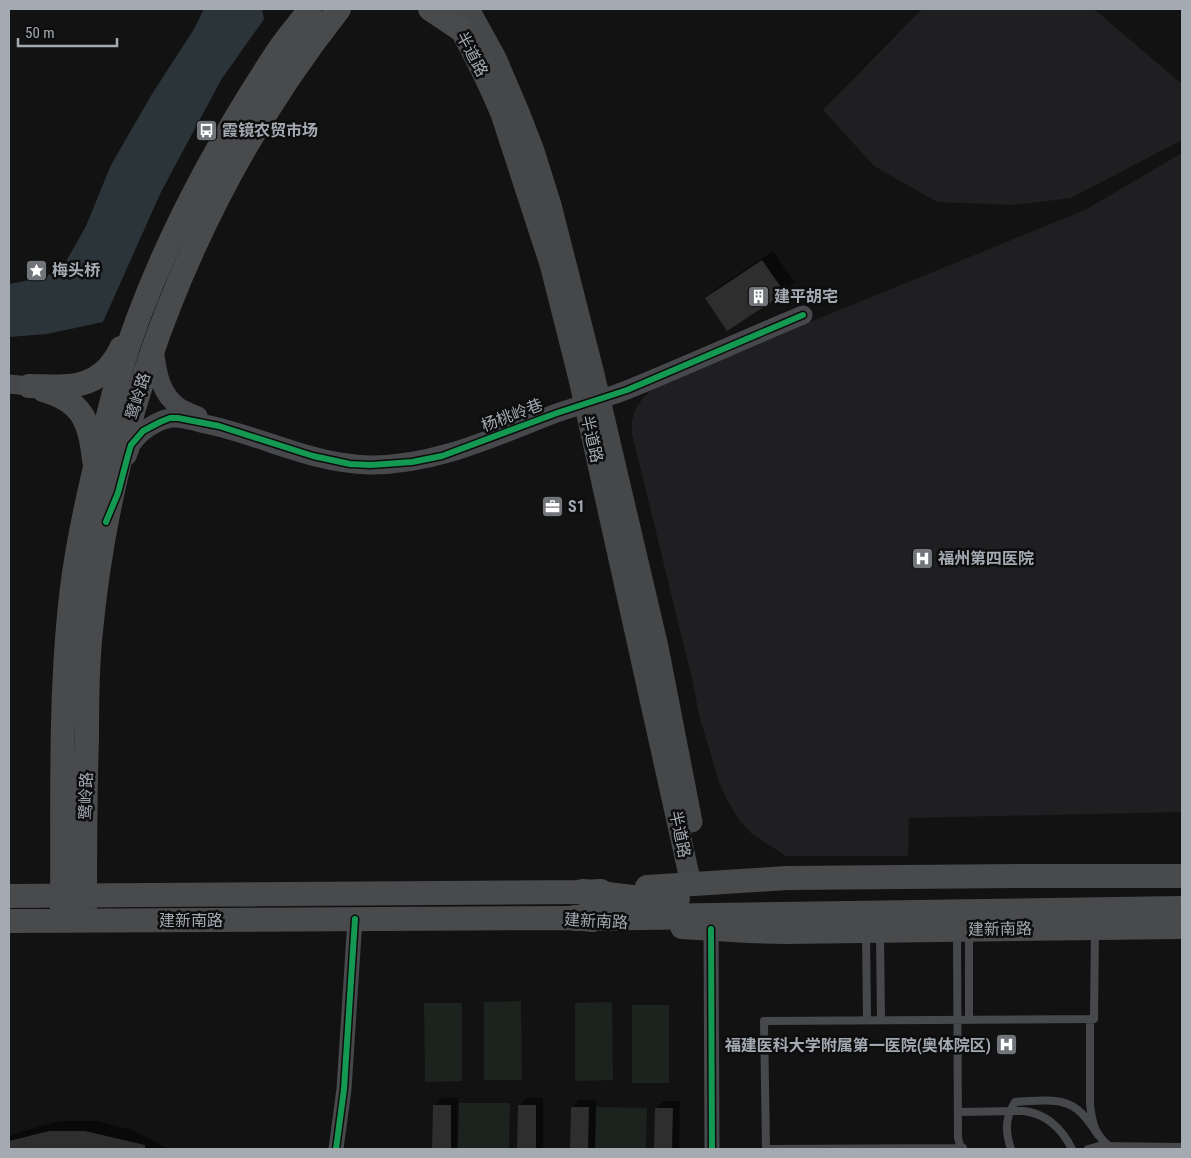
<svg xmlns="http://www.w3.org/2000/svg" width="1191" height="1158" viewBox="0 0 1191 1158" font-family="'Roboto Condensed','Noto Sans SC',sans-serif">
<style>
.built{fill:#1f1f21}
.green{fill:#1c221d}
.water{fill:#2b3438}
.shadow{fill:#0007}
.building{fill:#2e2e2f}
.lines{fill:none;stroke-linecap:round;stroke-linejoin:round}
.service{stroke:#46484b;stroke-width:8}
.minor{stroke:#46484b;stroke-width:15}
.tertiary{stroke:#46484b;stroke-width:19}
.secondary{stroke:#454749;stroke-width:21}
.primary{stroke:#494a4c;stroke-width:24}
.trunk{stroke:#494a4c;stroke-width:26}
.cycleway-casing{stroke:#0d0d0e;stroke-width:9}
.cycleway{stroke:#139951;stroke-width:6}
.labels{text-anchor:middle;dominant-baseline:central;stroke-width:5;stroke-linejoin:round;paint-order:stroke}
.street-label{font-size:16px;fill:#a4aab2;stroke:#0d0d0e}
.poi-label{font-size:16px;font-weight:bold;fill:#a4aab2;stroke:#0d0d0e;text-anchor:start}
</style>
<rect width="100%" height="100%" fill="#121213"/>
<path class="built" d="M922,9h172l88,75v56l-111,58 -57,7 -77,-3 -63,-36 -51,-56z
M1182,153v659l-273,6 -1,38h-122l-34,-22 -13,-14 -12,-20 -8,-18 -20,-67 -6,-32 -61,-249v-14l4,-12 7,-10 15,-14 427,-174z"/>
<path class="green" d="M521,1001l1,79h-38v-78z
M612,1002l1,78 -38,1v-78z
M424,1003h38v78l-37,1z
M632,1005h37v78h-37z
M459,1103h51l-1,46h-51z
M596,1107l51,1 -1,41h-51z"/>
<path class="water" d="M204,9h58l2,10 -43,61 -60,112 -58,130 -56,12 -38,3v-53l36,-7 19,-12 22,-39 25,-61 41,-71 42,-65z"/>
<path class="shadow" d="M773,251l21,31 -10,10 -77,7 10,-11z
M442,1098h16l-1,51h-23v-44z
M527,1098h16v51h-24v-44z
M579,1100h17l-1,49h-24l1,-41z
M663,1101h17l-1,48h-24l1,-41z
M60,1121h36l37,9 35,19h-159v-12l14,-6z"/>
<path class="building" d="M762,260l23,33 -58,38 -22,-33z
M433,1105h18v44h-19z
M518,1105h18v44h-19z
M571,1107h18l-1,42h-18z
M655,1108h18l-1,41h-18z
M49,1131h36l60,14v4h-136v-8z"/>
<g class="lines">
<path class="service" d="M866,933l1,86
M957,933l1,205 2,7 3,4
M969,933v86
M880,934l1,85
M1090,1019v85c2,18 4,30 19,42
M958,1112l66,-1c23,3 38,18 48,38
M963,1148l-197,1 -2,-128 330,-2 1,-89
M1011,1149c-6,-18 -6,-31 4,-47 20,-1 47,-6 63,8 8,6 14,16 20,25
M1088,1149l11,-3 83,1"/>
<path class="minor" d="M711,929l1,220
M336,1149l8,-60 11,-170"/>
<path class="tertiary" d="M154,348c3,22 5,46 26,60 5,3 12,5 18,8
M9,384l20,2
M127,456c2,-4 3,-8 4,-11 8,-13 26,-25 40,-27 11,-1 23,3 34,6 55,11 107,40 164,41 65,1 125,-28 185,-51 25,-9 51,-15 75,-25 59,-24 116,-50 174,-74"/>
<path class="secondary" d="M469,9l27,49 23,54 14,36 18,57 43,169 64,273 34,175
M452,15c18,32 35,65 49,99l49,150 29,115 112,505"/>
<path class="primary" d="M430,9l30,20
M29,386c30,0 57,5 79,-18 6,-7 10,-12 13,-20
M43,390c39,11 47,31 51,70
M647,887l140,-9 243,-2h152
M9,896l573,-4 19,-1
M62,910c1,-107 -3,-215 10,-322 6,-49 17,-97 29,-145 6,-22 11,-44 17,-65 35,-117 93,-226 160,-327 10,-15 22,-28 32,-42
M85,911c0,-58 0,-115 2,-173 0,-32 0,-65 3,-97 20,-228 107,-452 249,-632
M9,921l566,-3 18,2
M682,927l66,4 37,1 397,-5"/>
<path class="trunk" d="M582,892l50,6h45
M575,918l607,-9"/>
<defs>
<path id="cycleway" d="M106,522l12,-29 10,-38 3,-10 12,-14 17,-9 10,-4h8l41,8 94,30 37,8 21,1 41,-3 30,-6 115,-43 70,-23 176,-75
M711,929l1,220
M336,1149l8,-60 11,-170"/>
</defs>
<use href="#cycleway" class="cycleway-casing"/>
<use href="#cycleway" class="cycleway"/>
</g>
<defs>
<symbol id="bus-square" viewBox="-11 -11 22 22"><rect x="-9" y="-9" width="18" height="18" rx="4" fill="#71757a" stroke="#0d0d0e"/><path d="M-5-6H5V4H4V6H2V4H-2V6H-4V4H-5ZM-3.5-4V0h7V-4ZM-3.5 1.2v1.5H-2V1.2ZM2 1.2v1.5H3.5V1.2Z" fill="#fff"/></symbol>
<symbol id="sight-square" viewBox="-11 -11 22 22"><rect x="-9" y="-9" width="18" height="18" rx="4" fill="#71757a" stroke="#0d0d0e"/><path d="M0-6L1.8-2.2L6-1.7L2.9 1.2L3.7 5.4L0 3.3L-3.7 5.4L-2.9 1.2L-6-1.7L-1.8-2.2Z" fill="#fff"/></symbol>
<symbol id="building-square" viewBox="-11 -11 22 22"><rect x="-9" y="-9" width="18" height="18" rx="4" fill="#71757a" stroke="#0d0d0e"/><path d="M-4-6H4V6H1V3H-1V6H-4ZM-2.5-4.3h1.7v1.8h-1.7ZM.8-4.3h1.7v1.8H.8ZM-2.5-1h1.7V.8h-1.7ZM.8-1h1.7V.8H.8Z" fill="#fff"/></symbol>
<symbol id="office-square" viewBox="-11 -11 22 22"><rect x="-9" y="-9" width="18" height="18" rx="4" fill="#71757a" stroke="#0d0d0e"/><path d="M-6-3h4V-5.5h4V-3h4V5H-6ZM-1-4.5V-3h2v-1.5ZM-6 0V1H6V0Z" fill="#fff"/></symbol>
<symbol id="hospital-square" viewBox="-11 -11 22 22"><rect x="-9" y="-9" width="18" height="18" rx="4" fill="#71757a" stroke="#0d0d0e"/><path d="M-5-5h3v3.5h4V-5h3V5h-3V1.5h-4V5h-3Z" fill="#fff"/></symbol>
</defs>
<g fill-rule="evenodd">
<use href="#bus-square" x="194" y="118" width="25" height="25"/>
<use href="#sight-square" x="24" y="258" width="25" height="25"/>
<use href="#building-square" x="746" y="284" width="25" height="25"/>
<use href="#office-square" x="540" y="494" width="25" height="25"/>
<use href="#hospital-square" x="910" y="546" width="25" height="25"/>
<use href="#hospital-square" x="994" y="1032" width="25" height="25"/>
</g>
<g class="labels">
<g class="street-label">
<text transform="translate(472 54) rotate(62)">半道路</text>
<text transform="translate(138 396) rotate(-73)">鹭岭路</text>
<text transform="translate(512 415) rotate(-21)">杨桃岭巷</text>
<text transform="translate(592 439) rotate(77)">半道路</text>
<text transform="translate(86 796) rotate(-89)">鹭岭路</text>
<text transform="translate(680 834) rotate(78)">半道路</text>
<text x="191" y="920">建新南路</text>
<text transform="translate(596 921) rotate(3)">建新南路</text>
<text transform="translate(1000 929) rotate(-1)">建新南路</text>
</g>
<g class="poi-label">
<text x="222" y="130">霞镜农贸市场</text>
<text x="52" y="270">梅头桥</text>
<text x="774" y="296">建平胡宅</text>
<text x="568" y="506">S1</text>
<text x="938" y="558">福州第四医院</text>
<text x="991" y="1045" text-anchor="end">福建医科大学附属第一医院(奥体院区)</text>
</g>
</g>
<rect width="1191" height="1158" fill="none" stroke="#a4aab2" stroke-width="20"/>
<path d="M18 38v8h99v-8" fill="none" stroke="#a4aab2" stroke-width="2.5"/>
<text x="25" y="38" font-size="15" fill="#a4aab2" stroke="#0d0d0e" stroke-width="4" paint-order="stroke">50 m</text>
</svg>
